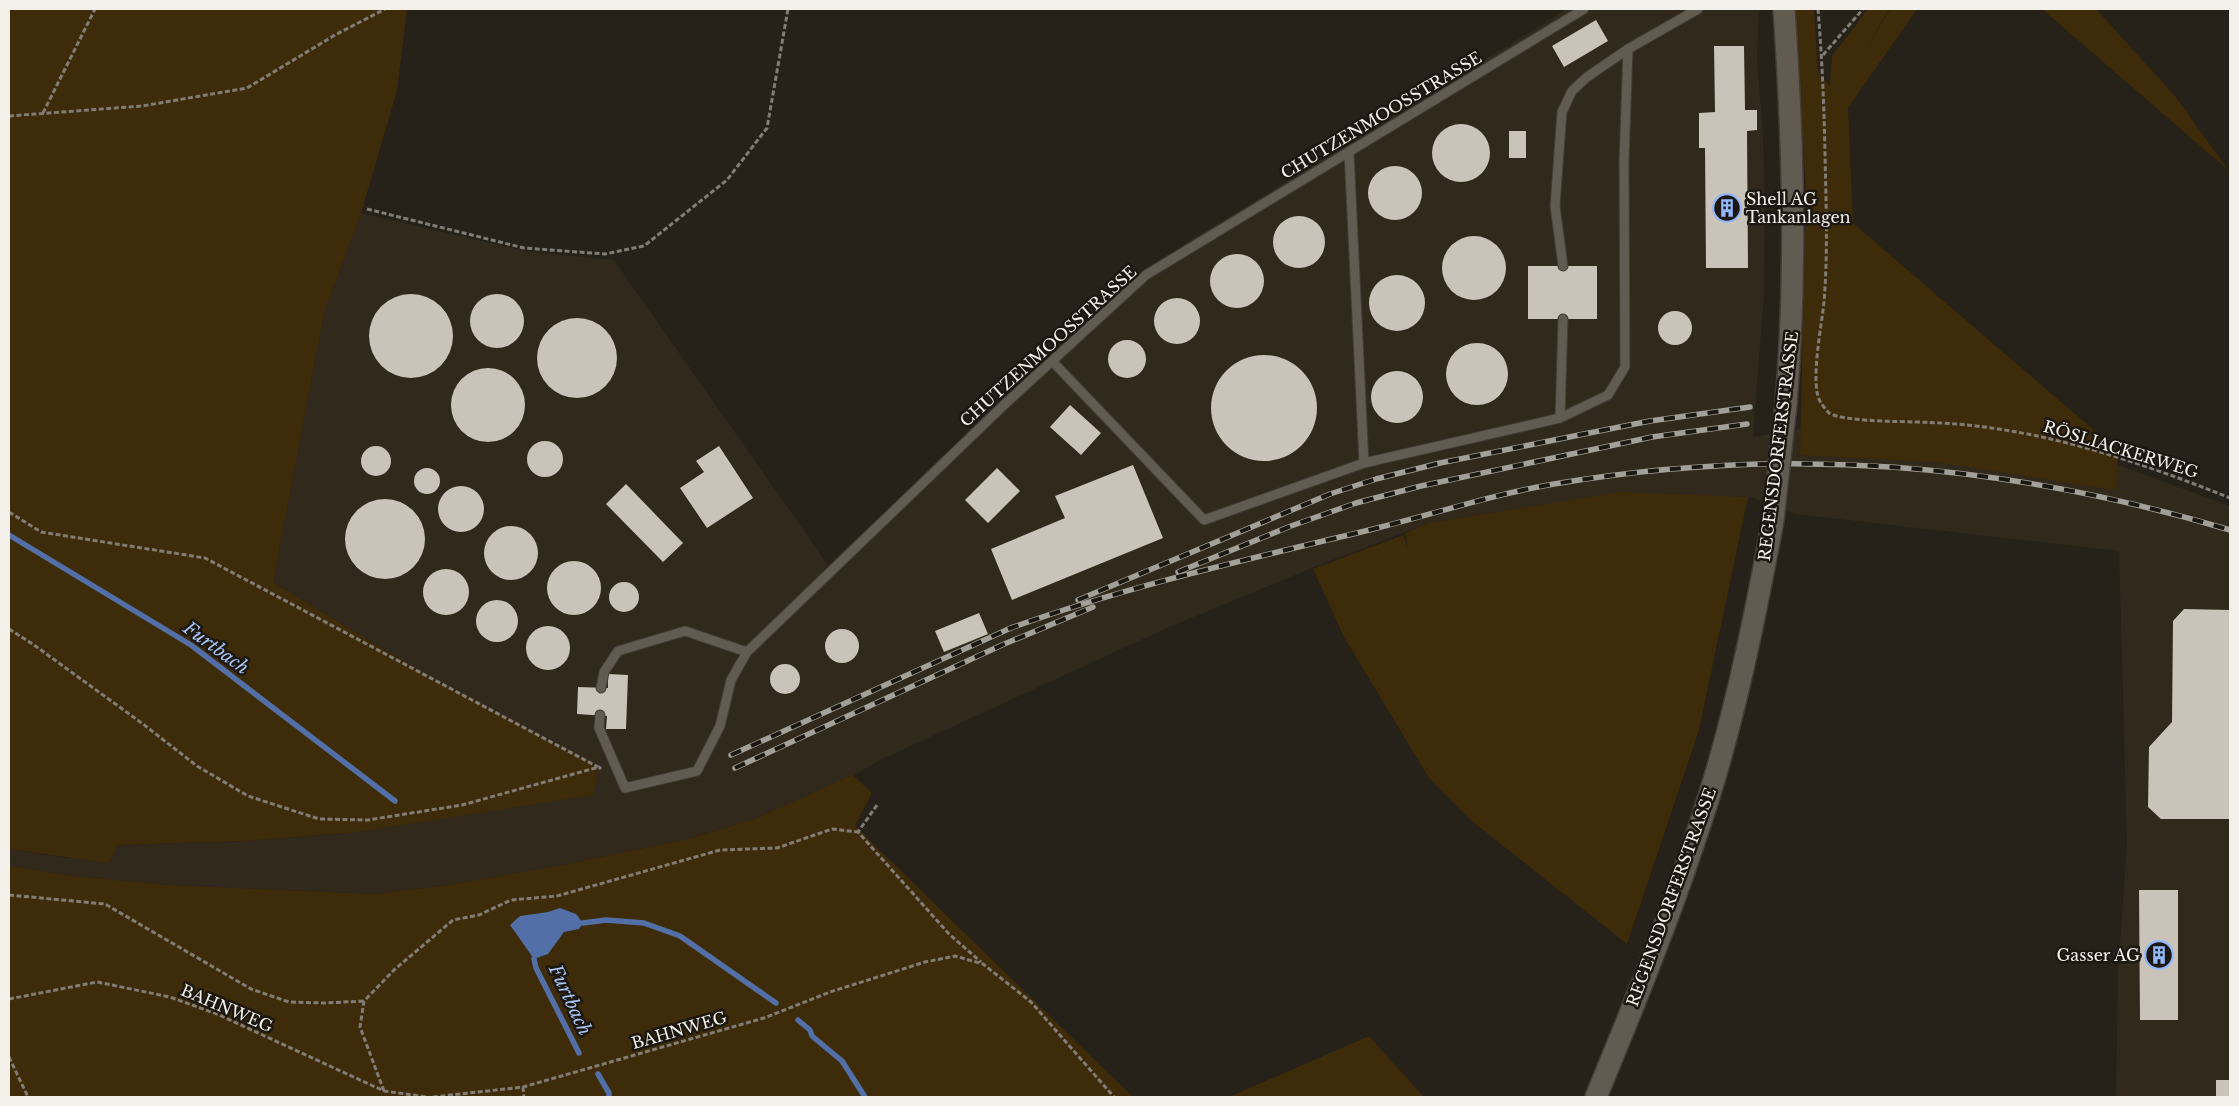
<svg xmlns="http://www.w3.org/2000/svg" width="2239" height="1106" viewBox="0 0 2239 1106" font-family="'Libre Baskerville',serif">
<style>
.built{fill:#31291b}
.green{fill:#3d2b09}
.water{fill:#5270a7}
.lines{fill:none;stroke-linecap:round;stroke-linejoin:round}
.stream{stroke:#5270a7;stroke-width:5.5}
.building{fill:#cac3b9}
.service-casing{stroke:#413d37;stroke-width:11}
.tertiary-casing{stroke:#413d37;stroke-width:24}
.path{stroke:#817d76;stroke-width:3;stroke-dasharray:5 2.5;stroke-linecap:butt}
.service{stroke:#615b52;stroke-width:9}
.tertiary{stroke:#615b52;stroke-width:21}
.rail-casing{stroke:#a39f99;stroke-width:5.5}
.rail{stroke:#1c1710;stroke-width:4;stroke-dasharray:11;stroke-linecap:butt}
.tertiary-bridge-casing{stroke:#413d37;stroke-width:24;stroke-linecap:butt}
.tertiary-bridge{stroke:#615b52;stroke-width:21}
.labels{text-anchor:middle;dominant-baseline:central;stroke-width:5;stroke-linejoin:round;paint-order:stroke}
.street-label{font-size:16px;fill:#f3f0ea;stroke:#1c1710}
.poi-label{font-size:16px;fill:#f3f0ea;stroke:#1c1710;text-anchor:start}
.water-label{font-size:18px;font-style:italic;fill:#aac5f5;stroke:#1c1710}
</style>
<rect width="100%" height="100%" fill="#262119"/>
<path class="built" d="M1567,9h192l-2,48 6,79 2,79 -1,78 -11,144 55,-10 246,20 73,21 103,38v591h-114l2,-125 9,-128 -8,-293 -324,-37 -45,-17 -128,-4 -193,30 -117,45 -145,60 -291,134 -23,14 -99,43 -66,20 -130,27 -117,20 -67,8 -206,-9 -95,-9 -64,-10v-17l58,9 51,-13 127,-4 112,-9 51,-168 -135,-82 51,-269 37,-100 168,39 85,8 214,305 313,-294z"/>
<path class="green" d="M9,9h398l-10,82 -36,122 -37,100 -51,269 135,82 191,103 -6,28 -236,37 -112,9 -127,4 -9,18 -100,-14z
M1794,9h20l4,64 12,13 2,-30 36,-47h21l-25,44 26,-44h27l-69,99 5,115 265,228 -2,39 -181,-28 -135,-7 6,-266z
M2042,9h54l79,87 54,75z
M1621,492l129,5h-2l-49,233 -72,214 -154,-122 -44,-44 -85,-141 -31,-68 90,-34 5,13 -3,-15 24,-10z
M853,775l19,18 -17,33 278,271h-1124v-231l64,10 95,9 206,9 67,-8 117,-20 130,-27 66,-20z
M1369,1036l55,61h-195z"/>
<path class="water" d="M560,908l16,6 7,9 -4,6 -15,3 -16,22 -14,5 -24,-34 10,-9 28,-4z"/>
<g class="lines">
<path class="stream" d="M9,535l182,110 204,156
M583,923l23,-3 38,3 36,13 96,67
M534,959l2,9 43,85
M798,1020l12,10 2,6 30,25 23,36
M598,1074l11,19v4"/>
</g>
<path class="building" d="M1596,20l12,21 -44,26 -12,-21z
M1714,46h30l1,64h12v20l-10,1 1,137h-42l-1,-120h-6v-35l16,-1z
M1432 153a29 29 0 1 1 58 0a29 29 0 1 1-58 0Z
M1509,131h17v27h-17z
M1368 193a27 27 0 1 1 54 0a27 27 0 1 1-54 0Z
M1273 242a26 26 0 1 1 52 0a26 26 0 1 1-52 0Z
M1442 268a32 32 0 1 1 64 0a32 32 0 1 1-64 0Z
M1210 281a27 27 0 1 1 54 0a27 27 0 1 1-54 0Z
M1528,266h69v53h-69z
M1369 303a28 28 0 1 1 56 0a28 28 0 1 1-56 0Z
M369 336a42 42 0 1 1 84 0a42 42 0 1 1-84 0Z
M470 321a27 27 0 1 1 54 0a27 27 0 1 1-54 0Z
M1154 321a23 23 0 1 1 46 0a23 23 0 1 1-46 0Z
M1658 328a17 17 0 1 1 34 0a17 17 0 1 1-34 0Z
M537 358a40 40 0 1 1 80 0a40 40 0 1 1-80 0Z
M1108 359a19 19 0 1 1 38 0a19 19 0 1 1-38 0Z
M1446 374a31 31 0 1 1 62 0a31 31 0 1 1-62 0Z
M1211 408a53 53 0 1 1 106 0a53 53 0 1 1-106 0Z
M451 405a37 37 0 1 1 74 0a37 37 0 1 1-74 0Z
M1371 397a26 26 0 1 1 52 0a26 26 0 1 1-52 0Z
M1070,405l31,28 -20,22 -31,-28z
M527 459a18 18 0 1 1 36 0a18 18 0 1 1-36 0Z
M361 461a15 15 0 1 1 30 0a15 15 0 1 1-30 0Z
M719,446l34,52 -46,30 -27,-40 24,-16 -8,-11z
M1133,465l30,73 -151,62 -21,-51 74,-31 -10,-22z
M414 481a13 13 0 1 1 26 0a13 13 0 1 1-26 0Z
M997,468l23,23 -32,32 -23,-23z
M626,484l57,59 -20,19 -57,-58z
M438 509a23 23 0 1 1 46 0a23 23 0 1 1-46 0Z
M345 539a40 40 0 1 1 80 0a40 40 0 1 1-80 0Z
M484 553a27 27 0 1 1 54 0a27 27 0 1 1-54 0Z
M547 588a27 27 0 1 1 54 0a27 27 0 1 1-54 0Z
M423 592a23 23 0 1 1 46 0a23 23 0 1 1-46 0Z
M609 597a15 15 0 1 1 30 0a15 15 0 1 1-30 0Z
M476 621a21 21 0 1 1 42 0a21 21 0 1 1-42 0Z
M2184,609l46,1v209h-69l-13,-12 1,-60 23,-25 1,-101z
M979,613l9,21 -44,18 -9,-21z
M526 648a22 22 0 1 1 44 0a22 22 0 1 1-44 0Z
M825 646a17 17 0 1 1 34 0a17 17 0 1 1-34 0Z
M770 679a15 15 0 1 1 30 0a15 15 0 1 1-30 0Z
M608,674l20,1 -2,54h-20l1,-13 -30,-2 1,-27 30,1z
M2139,890h39v130h-38z
M2216,1080h14v17h-14z"/>
<g class="lines">
<defs>
<path id="service" d="M1628,49l70,-40
M1349,152l15,311
M1563,266l-8,-60 7,-94 10,-21 15,-14 41,-28 -4,112 1,206 -17,28 -48,23 3,-99
M1052,361l152,159 160,-57 196,-45
M601,688l3,-16 14,-21 67,-20 62,21
M600,715l-1,13 26,60 72,-17 23,-45 11,-46 16,-28 258,-248 141,-129 438,-266"/>
<path id="tertiary" d="M1784,9c9,133 13,262 2,395
M1596,1097c35,-85 70,-170 99,-258 36,-103 58,-211 78,-319"/>
</defs>
<use href="#service" class="service-casing"/>
<use href="#tertiary" class="tertiary-casing"/>
<path class="path" d="M1818,9c4,48 6,96 7,144 1,49 3,100 -1,149 -2,22 -15,84 -3,101 2,3 6,8 8,10 16,10 88,8 111,10 100,5 198,38 290,75
M1823,55l40,-46
M43,113l52,-104
M9,116l133,-10 105,-18 88,-53 50,-26
M367,209l157,39 81,6 39,-8 83,-66 40,-52 21,-119
M9,512l32,20 164,26 393,209
M9,629l25,16 109,79 54,42 51,30 71,23 49,1 94,-15 137,-38 2,2
M877,805l-19,27 91,102 32,28
M9,895l96,9 146,85 38,13 35,1 40,-2
M9,999l88,-17 73,15 47,17 167,77 44,6
M9,1057l19,40
M523,1087l1,10
M384,1091l-24,-64 4,-26 30,-31 59,-50 26,-5 32,-15 46,-4 163,-46 57,-2 55,-19 26,3
M433,1097l90,-10 241,-69 66,-26 95,-30 30,-6 28,8 48,38 83,95"/>
<use href="#service" class="service"/>
<use href="#tertiary" class="tertiary"/>
<defs>
<path id="rail" d="M1178,572l113,-46 65,-23 65,-17 231,-49 95,-13
M1078,600l252,-106 46,-15 64,-16 144,-29 66,-13 100,-14
M1008,629c116,-42 237,-69 357,-98 63,-15 124,-36 189,-47 232,-39 451,-21 676,46
M731,755l282,-128
M735,768l267,-123 91,-38"/>
</defs>
<use href="#rail" class="rail-casing"/>
<use href="#rail" class="rail"/>
<defs>
<path id="tertiary-bridge" d="M1773,520l13,-116"/>
</defs>
<use href="#tertiary-bridge" class="tertiary-bridge-casing"/>
<use href="#tertiary-bridge" class="tertiary-bridge"/>
</g>
<defs>
<symbol id="building-ring" viewBox="-11 -11 22 22"><circle r="9.5" fill="#1c1710" stroke="#91b8fd" stroke-width="1.5"/><path d="M-4-6H4V6H1V3H-1V6H-4ZM-2.5-4.3h1.7v1.8h-1.7ZM.8-4.3h1.7v1.8H.8ZM-2.5-1h1.7V.8h-1.7ZM.8-1h1.7V.8H.8Z" fill="#91b8fd"/></symbol>
</defs>
<g fill-rule="evenodd">
<use href="#building-ring" x="1711" y="192" width="32" height="32"/>
<use href="#building-ring" x="2143" y="939" width="32" height="32"/>
</g>
<g class="labels">
<g class="street-label">
<text transform="translate(1381 115) rotate(-31)">CHUTZENMOOSSTRASSE</text>
<text transform="translate(1048 346) rotate(-42)">CHUTZENMOOSSTRASSE</text>
<text transform="translate(1778 446) rotate(-83)">REGENSDORFERSTRASSE</text>
<text transform="translate(2121 449) rotate(17)">RÖSLIACKERWEG</text>
<text transform="translate(1671 897) rotate(-70)">REGENSDORFERSTRASSE</text>
<text transform="translate(227 1008) rotate(23)">BAHNWEG</text>
<text transform="translate(679 1030) rotate(-16)">BAHNWEG</text>
</g>
<g class="poi-label">
<text x="1746" y="199">Shell AG<tspan x="1746" dy="18">Tankanlagen</tspan></text>
<text x="2140" y="955" text-anchor="end">Gasser AG</text>
</g>
<g class="water-label">
<text transform="translate(216 648) rotate(36)">Furtbach</text>
<text transform="translate(570 1000) rotate(65)">Furtbach</text>
</g>
</g>
<rect width="2239" height="1106" fill="none" stroke="#f3f0ea" stroke-width="20"/>
</svg>
